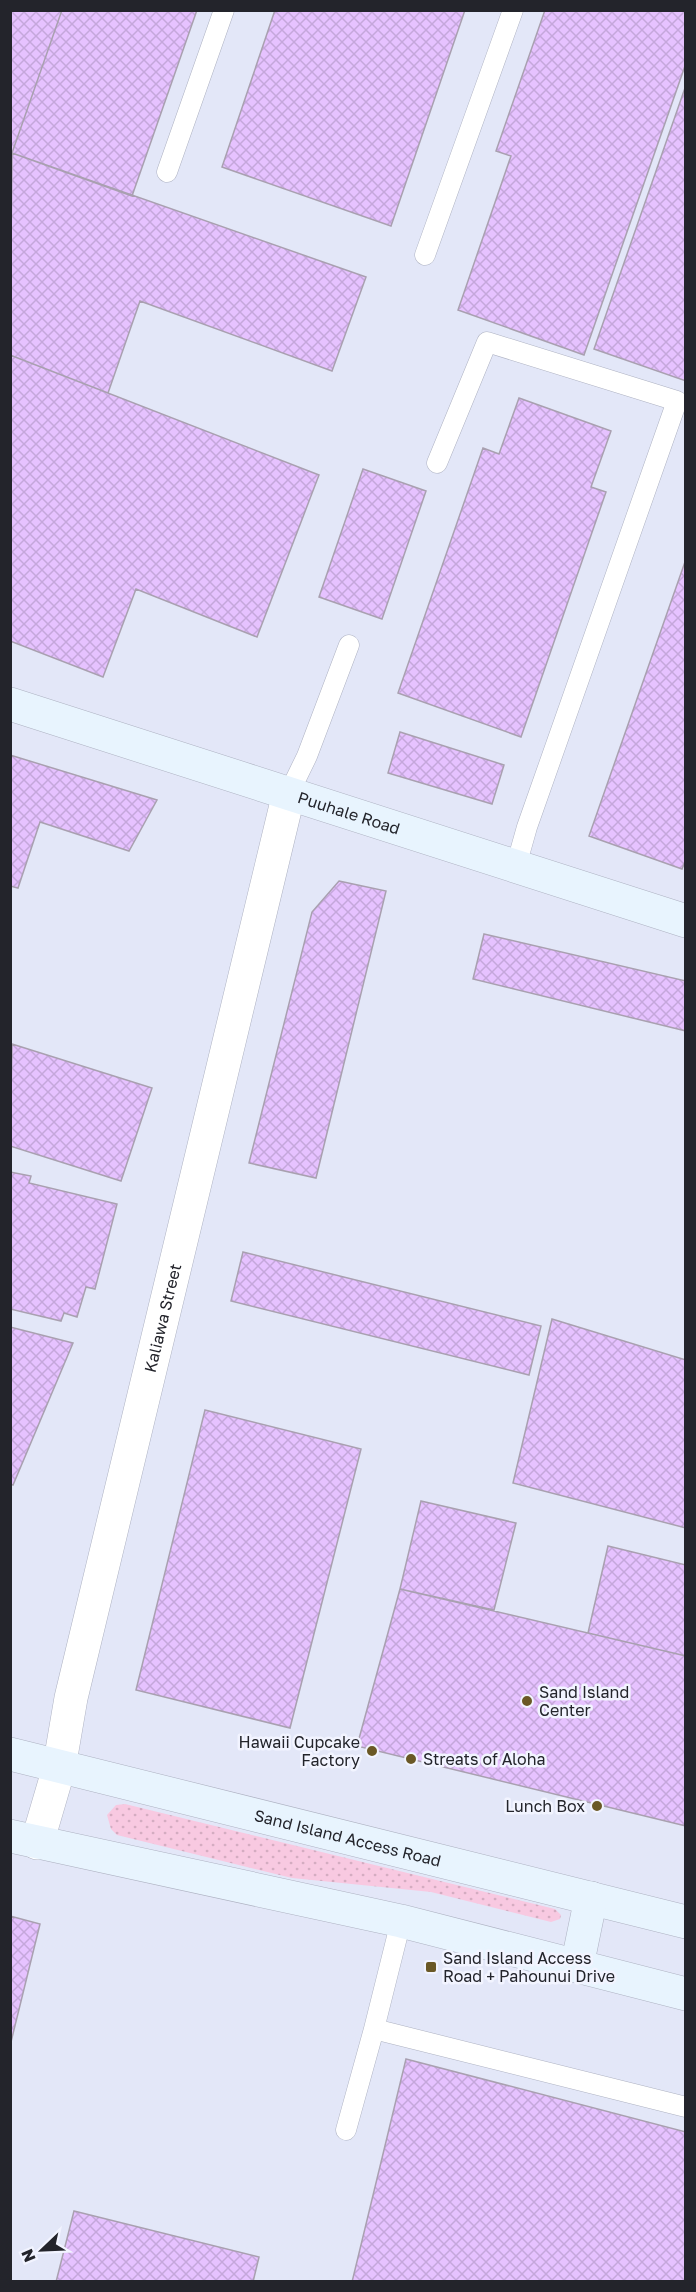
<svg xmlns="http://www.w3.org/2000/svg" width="696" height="2292" viewBox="0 0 696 2292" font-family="'Golos Text',sans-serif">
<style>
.grass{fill:url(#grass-dots)}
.building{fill:url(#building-cross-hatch);stroke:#a9a0b0;stroke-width:1.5}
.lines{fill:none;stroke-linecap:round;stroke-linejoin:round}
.lane-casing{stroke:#aeb2c2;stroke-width:21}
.street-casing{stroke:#aeb2c2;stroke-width:34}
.secondary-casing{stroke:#aeb2c2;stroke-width:34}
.lane{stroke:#fff;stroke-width:20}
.street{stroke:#fff;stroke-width:33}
.secondary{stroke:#e8f4fe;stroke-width:33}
.poi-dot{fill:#6a5826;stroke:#f2f4ff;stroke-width:2}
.labels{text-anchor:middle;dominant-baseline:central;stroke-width:5;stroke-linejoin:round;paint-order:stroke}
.street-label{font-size:16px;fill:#23242b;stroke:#f2f4ff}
.poi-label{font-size:16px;fill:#23242b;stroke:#f2f4ff;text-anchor:start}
</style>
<defs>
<pattern id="grass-dots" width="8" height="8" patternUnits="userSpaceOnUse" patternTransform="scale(1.5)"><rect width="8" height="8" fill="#f8c9e1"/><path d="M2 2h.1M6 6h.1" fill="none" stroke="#d4acc1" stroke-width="1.8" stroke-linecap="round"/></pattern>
<pattern id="building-cross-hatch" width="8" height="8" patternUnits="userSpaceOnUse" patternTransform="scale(1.5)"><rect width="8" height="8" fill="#e6c2ff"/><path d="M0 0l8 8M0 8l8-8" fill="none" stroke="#c5a7db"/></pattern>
</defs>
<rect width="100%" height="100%" fill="#e3e7f8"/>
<path class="grass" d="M125,1804l430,105 6,6 -1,4 -9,3 -120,-30 -139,-14 -175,-43 -6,-6 -4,-14 9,-10z"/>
<path class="building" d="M10,10h52l-50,143 -2,-1z
M62,10h135l-65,186 -120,-43z
M275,10h190l-74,216 -169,-59z
M545,10h141v53l-102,292 -126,-45 53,-154 -15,-5z
M686,85v296l-92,-32z
M12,153l354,124 -34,94 -192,-70 -32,92 -98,-38z
M10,355l309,120 -62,162 -121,-48 -33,88 -93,-36z
M519,398l92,33 -20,56 15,5 -85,245 -123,-44 85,-245 16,6z
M363,469l63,22 -44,128 -63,-22z
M686,559v300l-4,10 -93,-33z
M400,732l104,33 -12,39 -104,-31z
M10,755l147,45 -28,51 -89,-29 -22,66 -8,-2z
M339,881l47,10 -70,287 -67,-15 63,-251z
M484,934l202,47v50l-213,-52z
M12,1044l140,44 -31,93 -111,-35z
M10,1172l21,4 -2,7 88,21 -22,85 -9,-2 -9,30 -13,-4 -3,8 -51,-12z
M243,1252l298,74 -12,49 -298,-74z
M552,1319l134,41v168l-173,-45z
M10,1327l63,16 -60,142 -3,-1z
M205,1410l156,39 -71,279 -154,-38z
M421,1501l95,22 -22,87 -94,-21z
M608,1546l78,19v91l-98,-23z
M400,1589l286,67v170l-329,-80z
M10,1916l30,8 -30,122z
M406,2059l280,73v150h-334z
M74,2211l185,46 -6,25h-197z"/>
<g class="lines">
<defs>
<path id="lane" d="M167,172l57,-162
M425,255l88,-245
M437,463l50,-121 190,59 -150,426 -11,39
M289,793l18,-37 42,-111
M401,1921l-27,108 312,78
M346,2130l28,-101"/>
<g id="street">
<path id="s1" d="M37,1843l22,-75 12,-70 218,-905"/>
</g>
<g id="secondary">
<path id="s2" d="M10,704l676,217"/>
<path id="s3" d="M10,1754l676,168"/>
<path d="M10,1836l391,85 285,73"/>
<path d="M577,1966l14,-68"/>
</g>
</defs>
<use href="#lane" class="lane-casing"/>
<use href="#street" class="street-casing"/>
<use href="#secondary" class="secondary-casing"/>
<use href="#lane" class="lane"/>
<use href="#street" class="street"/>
<use href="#secondary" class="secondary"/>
</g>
<g class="poi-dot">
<circle cx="527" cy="1701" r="6"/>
<circle cx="372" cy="1751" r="6"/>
<circle cx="411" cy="1759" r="6"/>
<circle cx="597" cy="1806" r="6"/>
<rect x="425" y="1961" width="12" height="12" rx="3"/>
</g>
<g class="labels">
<g class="street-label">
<text stroke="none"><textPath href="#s2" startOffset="356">Puuhale Road</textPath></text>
<text stroke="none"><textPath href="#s1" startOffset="540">Kaliawa Street</textPath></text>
<text stroke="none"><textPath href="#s3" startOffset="348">Sand Island Access Road</textPath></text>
</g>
<g class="poi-label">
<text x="539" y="1692">Sand Island<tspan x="539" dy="18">Center</tspan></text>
<text x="360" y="1742" text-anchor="end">Hawaii Cupcake<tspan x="360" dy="18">Factory</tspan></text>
<text x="423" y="1759">Streats of Aloha</text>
<text x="585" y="1806" text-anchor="end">Lunch Box</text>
<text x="443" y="1958">Sand Island Access<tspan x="443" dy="18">Road + Pahounui Drive</tspan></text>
</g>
</g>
<rect width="696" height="2292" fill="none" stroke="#23242b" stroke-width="24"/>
<g transform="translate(42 2250) rotate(247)" stroke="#f2f4ff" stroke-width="4.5" paint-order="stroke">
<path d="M0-4.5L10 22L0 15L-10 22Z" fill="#23242b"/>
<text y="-9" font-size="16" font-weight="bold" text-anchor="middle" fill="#23242b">N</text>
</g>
</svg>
